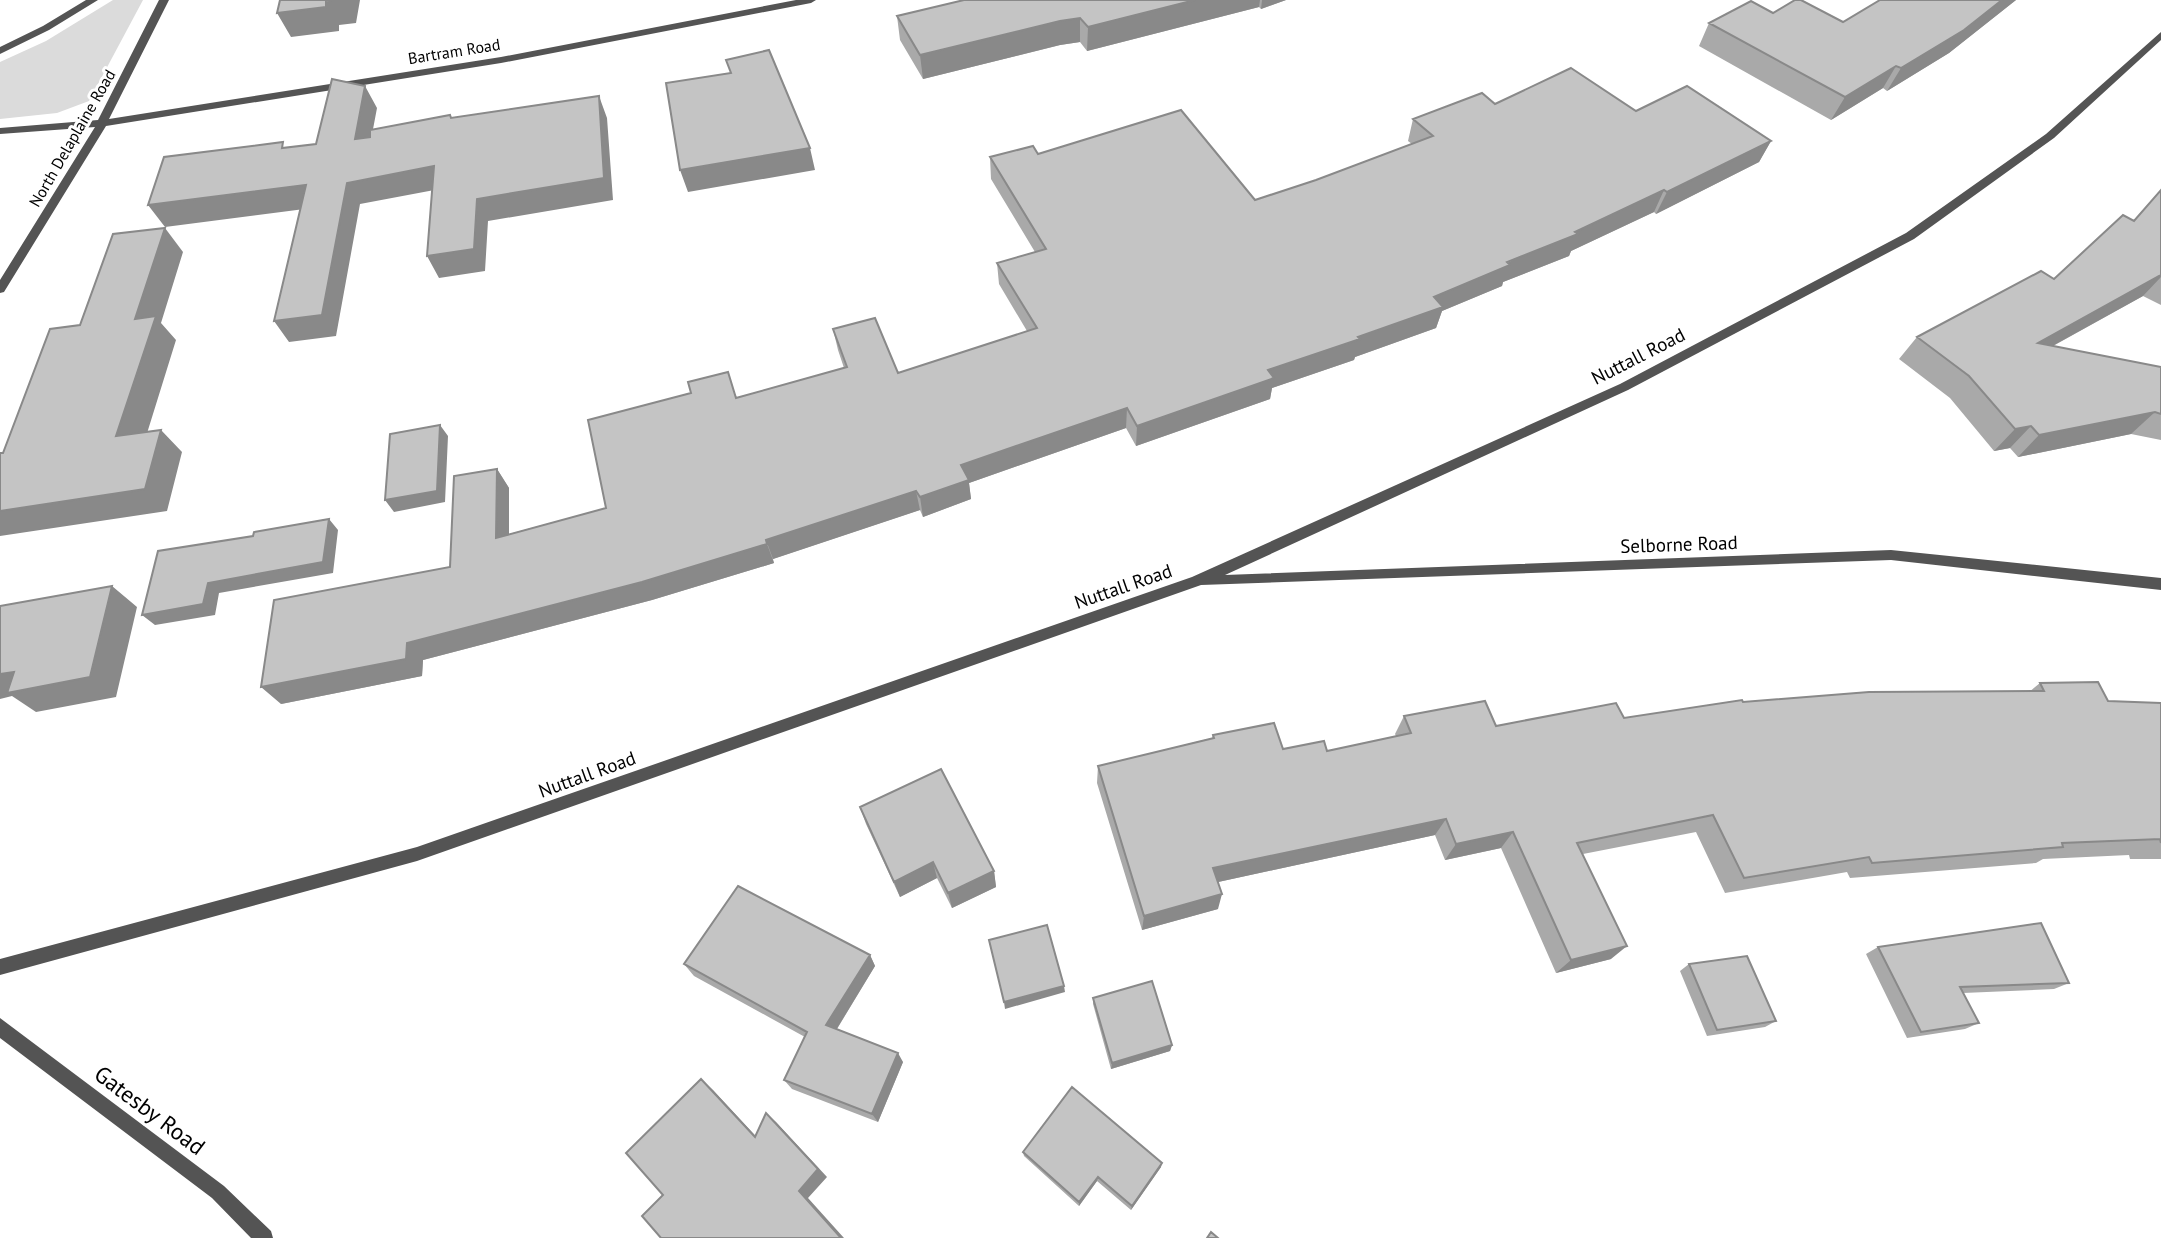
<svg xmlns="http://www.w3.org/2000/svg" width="2161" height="1238" viewBox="0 0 2161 1238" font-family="'PT Sans',sans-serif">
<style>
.green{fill:#dbdbdb}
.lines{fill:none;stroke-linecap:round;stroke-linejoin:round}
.minor{fill:#545454;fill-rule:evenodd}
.wall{fill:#a9a9a9}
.shaded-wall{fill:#898989}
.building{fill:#c4c4c4;stroke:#898989;stroke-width:2}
.labels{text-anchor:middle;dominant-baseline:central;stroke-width:6;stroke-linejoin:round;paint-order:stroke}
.far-street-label{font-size:16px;fill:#000;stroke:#fff}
.street-label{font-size:19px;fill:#000;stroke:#fff}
.near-street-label{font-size:23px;fill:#000;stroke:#fff}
</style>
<rect width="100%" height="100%" fill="#fff"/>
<path class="green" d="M113,0h30l-54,101 -32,12 -57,6v-57l46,-21z"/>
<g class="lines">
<path class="minor" d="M86,0h12l-49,30 -49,24v-7l43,-21z
M159,0h10l-60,119 392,-62 295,-57h20l-5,3 -310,60 -395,63 -102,166 -4,1v-13l95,-153 -95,7v-6l98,-8z
M2161,32v8l-107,98 -140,101 -286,151 -403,185 666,-25 270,28v12l-270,-30 -690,25 -784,276 -417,114v-16l417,-112 775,-270 428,-193 286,-151 140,-99z
M0,1018l224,168 47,45 2,7h-22l-39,-40 -212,-160z"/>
</g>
<path class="wall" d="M964,0h322l-25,9 -2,-2 -172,44 -7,-9 -20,3 -137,34 -23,-39 -3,-24z
M1880,0h136l-67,53 -62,38 -4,-3 -52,32 -132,-74 10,-23 64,-10 70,9z
M1495,104l141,7 135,30 -12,21 -103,52 -2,-2 -83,39 -2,5 -66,26 -1,4 -60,25 -6,17 -81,29 -1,3 -82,28 -2,11 -134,47 -10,-18 -157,55 2,16 -48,18 -3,-7 -147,49 1,4 -122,37 -229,60 -1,16 -141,28 169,-137 47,-98 12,19v46l97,-26 131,-110 107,-30 -6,-18 -5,-21 65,44 129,-42 -28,-47 -2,-21 38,-11 -44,-73 -1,-22 48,-3 217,46 61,-20 96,-36 -4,-3 5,-22z
M2161,190v115l-18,-9 -90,50 108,21v73l-30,-6 -113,23 -8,-9 -16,3 -44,-53 -51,-39 18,-22 137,-58 80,-59z
M2040,683l68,18 53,2v156h-31l-1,-4 -86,4 -7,4 -186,15 -3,-6 -122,21 -29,-61 -113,22 28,105 -55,14 -55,-125 -56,12 -10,-25 -217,47v27l-76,21 -45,-147 1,-17 114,-28 1,-3 70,14 44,2 69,-15 -1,-2 9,-18 92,10 128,-8 119,-16 286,-10z
M860,807l134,64 2,16 -44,21 -15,-30 -37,19 -34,-73z
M1878,947l191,36 -15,6 -91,4 16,30 -14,6 -58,9 -41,-84z
M870,955l5,11 -38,63 66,33 -25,60 -86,-33 -8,-9 21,-43 -111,-61 -10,-12z
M1689,964l87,57 -11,6 -58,9 -27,-65z
M1093,998l79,47 -2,6 -59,18 -18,-65z
M1023,1152l138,15 -30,43 -34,-29 -18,25 -55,-50z"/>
<path class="shaded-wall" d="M333,0h27l-4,23 -17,2v6l-48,6 -14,-24z
M1195,0h65l-1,7 -172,44 1,-24z
M1262,0h24l-25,9z
M2002,0h14l-67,53 -62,38 14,-23z
M1080,18v24l-20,3 -137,34 -3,-24 140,-34z
M1896,66l-13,22 -52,32 14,-23z
M365,86l12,22 -10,53 -12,-22z
M599,96l8,22 6,82 -125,21 -3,50 -46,7 -12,-22 50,-57z
M1771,141l-12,21 -103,52 11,-22z
M810,148l5,22 -127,22 -8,-22z
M434,166l11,22 -85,16 -24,132 -47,6 -15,-21 73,-138z
M306,185l14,22 -155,20 -17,-22z
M1664,190l-10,22 -83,39 -2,5 -66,26 -1,4 -60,25 -6,17 -81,29 -1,3 -82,28 -2,11 -134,47 1,-20 131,-56 90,-33 76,-40z
M165,228l18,24 -22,71 15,17 -37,119 -23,-23 19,-117z
M2161,275v2l-18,19 -125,69 20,-22z
M1127,408l-1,20 -157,55 2,16 -48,18 -3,-20 41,-32z
M2155,412l-24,22 -113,23 21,-22z
M440,425l8,11 -3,66 -51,10 -9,-12z
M2031,426l-21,22 -16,3 21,-22z
M161,430l21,22 -15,59 -167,25v-25z
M497,469l12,19v69l-13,-19z
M916,491l4,19 -147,49 -7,-19z
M329,519l9,11 -5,43 -114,20 -4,22 -60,10 -13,-10 66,-32z
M767,544l7,19 -122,37 -229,60 -1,16 -141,28 -20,-17 146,-44z
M112,586l25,21 -21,90 -80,15 -24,-16 -12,3v-25l14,-2z
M1446,819l-11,16 -226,49 4,-16z
M1513,832l-12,16 -56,12 11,-16z
M933,862l4,16 -37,19 -6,-15z
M994,871l2,16 -44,21 -4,-15z
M1222,894l-4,15 -76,21 2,-14z
M1627,946l-16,13 -55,14 15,-13z
M870,955l5,11 -42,69 -7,-10z
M1064,986l1,6 -60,17 -1,-7z
M1172,1045l-2,6 -59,18 1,-6z
M898,1053l5,9 -25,60 -6,-8z
M701,1079l12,11 52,56 -10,-9z
M766,1113l10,9 51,55 -19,21 36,40h-3l-42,-47z
M1162,1163l-1,4 -30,43 1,-4z
M1098,1177l-1,4 -18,25v-4z"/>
<path class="building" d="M280,0h53l-7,1v6l-49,6z
M964,0h231l-107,27 -8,-9 -20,3 -140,34 -23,-39z
M1795,0h6l42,22 37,-22h122l-38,30 -63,38 -5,-2 -51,31 -136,-74 42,-22 22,12z
M769,50l41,98 -130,22 -14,-87 65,-10 -5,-13z
M1571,68l65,43 51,-25 84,55 -104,51 -3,-2 -89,42 3,2 -71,28 3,3 -76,32 9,10 -85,30 2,2 -92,31 6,8 -137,48 -10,-18 -166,57 8,15 -49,17 -4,-6 -150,49 1,4 -125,38 -235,61 -1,16 -145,28 13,-87 176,-33 4,-91 43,-7 -1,69 110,-30 -18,-88 103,-27 -3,-11 40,-10 8,26 111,-31 -14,-38 42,-11 23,55 139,-45 -40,-65 49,-14 -56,-92 43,-11 5,8 143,-44 74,90 61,-20 117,-44 -20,-17 69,-26 13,11z
M332,79l33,7 -10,53 15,-2v-7l80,-15 1,3 148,-22 5,82 -127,21 -3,50 -47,7 7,-90 -87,17 -25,132 -48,6 32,-136 -158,20 16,-48 119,-15 -1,6 34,-4z
M2161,190v85l-123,68 123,24v47l-6,-2 -116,23 -8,-9 -16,3 -46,-53 -52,-39 124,-66 13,8 69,-64 11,6z
M165,228l-30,91 21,-3 -40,120 45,-6 -16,59 -145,22v-58h3l47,-124 30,-4 33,-91z
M440,425l-3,66 -52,9 5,-66z
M329,519l-6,43 -115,21 -5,21 -61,11 16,-64 95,-15 1,-4z
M112,586l-22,91 -83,16 7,-21 -14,2v-68z
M2098,682l10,19 53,2v140l-1,-4 -98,4 1,4 -191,16 -3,-6 -125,21 -31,-63 -136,28 50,103 -56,14 -58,-128 -57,12 -10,-25 -233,49 9,26 -78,22 -46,-150 116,-28 -1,-3 61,-12 9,26 41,-8 3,10 84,-18 -7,-17 81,-15 11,25 120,-23 8,15 118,-18 1,2 126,-10 175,-1 -4,-8z
M941,769l53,102 -46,22 -15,-31 -39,20 -34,-75z
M738,886l132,69 -44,70 72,28 -26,61 -88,-34 23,-48 -123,-68z
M2041,923l28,60 -109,4 19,36 -58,9 -43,-85z
M1047,925l17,61 -60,16 -15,-62z
M1747,956l29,65 -59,9 -28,-66z
M1152,981l20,64 -60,18 -19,-65z
M701,1079l54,58 11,-24 52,56 -19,22 42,47h-180l-19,-22 21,-21 -37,-42z
M1072,1087l90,76 -30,43 -34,-29 -19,25 -56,-50z
M1211,1232l7,6h-11z"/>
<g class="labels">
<g class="far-street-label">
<text transform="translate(454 51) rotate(-9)">Bartram Road</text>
<text transform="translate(72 138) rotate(-60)">North Delaplaine Road</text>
</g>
<g class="street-label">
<text transform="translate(1638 356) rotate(-27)">Nuttall Road</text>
<text transform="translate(1679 544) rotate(-2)">Selborne Road</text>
<text transform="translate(1123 586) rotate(-19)">Nuttall Road</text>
<text transform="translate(587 774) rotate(-20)">Nuttall Road</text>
</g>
<g class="near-street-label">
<text transform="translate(150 1110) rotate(37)">Gatesby Road</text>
</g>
</g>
</svg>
